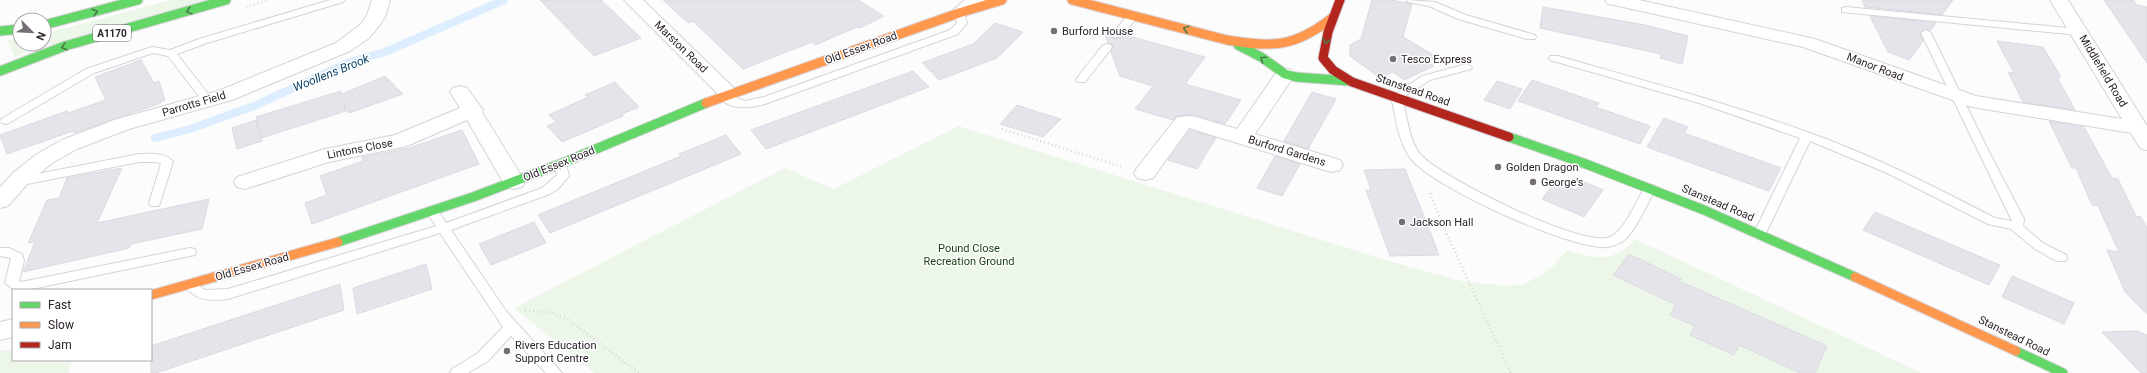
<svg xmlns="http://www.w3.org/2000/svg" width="2147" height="373" viewBox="0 0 2147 373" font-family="Roboto,sans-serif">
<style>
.green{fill:#ecf7ea}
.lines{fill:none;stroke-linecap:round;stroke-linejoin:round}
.stream{stroke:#dbedfe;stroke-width:8}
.building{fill:#e4e4ea;stroke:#dadbe2}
.lane-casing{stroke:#d8d2d8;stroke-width:2}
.street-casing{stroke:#d8d2d8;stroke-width:2}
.fast-casing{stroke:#d8d2d8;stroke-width:11}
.slow-casing{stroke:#d8d2d8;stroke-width:11}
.jam-casing{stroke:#d8d2d8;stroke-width:11}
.path{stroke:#d7d7d7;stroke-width:2.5;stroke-dasharray:1 3;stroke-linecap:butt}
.lane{fill:#fff;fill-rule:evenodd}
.street{fill:#fff;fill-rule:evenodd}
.fast{stroke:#63d668;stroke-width:9}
.slow{stroke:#ff974d;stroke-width:9}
.jam{stroke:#b3261e;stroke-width:9}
.oneway{stroke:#487c4a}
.poi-dot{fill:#756f75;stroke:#fff;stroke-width:1.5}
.labels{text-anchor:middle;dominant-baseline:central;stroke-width:3;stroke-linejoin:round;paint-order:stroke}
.shield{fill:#fff;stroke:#6c656c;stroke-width:1}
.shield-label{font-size:10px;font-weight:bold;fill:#2d232d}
.poi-label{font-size:11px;fill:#2d232d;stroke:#fff;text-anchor:start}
.street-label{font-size:11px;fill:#2d232d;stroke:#fff}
.park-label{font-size:11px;fill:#163c10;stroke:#fff}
.water-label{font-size:12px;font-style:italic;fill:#0e4368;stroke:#fff}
</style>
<rect width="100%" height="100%" fill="#fcfcfc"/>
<path class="green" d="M170,0h38l-177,50 -16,7 -8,-17 13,-1v5h24v-10z
M958,126l428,134 75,21 44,5 19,-2 14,-7 15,-11 14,-16c30,9 46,14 68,-11l287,134h-1328l-80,-65 271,-140 49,21z
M13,349v11h59l-3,13h-69v-22z"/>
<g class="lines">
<path class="stream" d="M155,138l35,-9 64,-23 96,-44 35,-10 119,-52"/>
</g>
<path class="building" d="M540,0h61l40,38 -47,18z
M663,0h195l26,16 -24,12 -3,-1 -42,18 -3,-3 -69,27 -50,-48 -5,2z
M1372,0h19l21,4 -9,33 34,20 -9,5 6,4 -30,14 -11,-8 -13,6 -30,-22v-11l11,-6z
M1862,0h91l-11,15 -77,-8z
M2104,0h29l4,5 10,2v56z
M1543,7l102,18 43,11 -6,28 -22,-6 1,-4 -121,-26z
M1870,16l66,7 -6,8 -5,-2 -5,4 3,8 -14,19 -21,-8z
M995,23l28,9 -26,26 -58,22 -17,-17 51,-19z
M1103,29l9,3 -1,4 2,2h8l4,-3 80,22 -20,27 56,16 -16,24 -33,-10 -15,2 -4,4 -38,-11 18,-23 -33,-10 -9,-24 2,-6 -5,-3z
M1997,41l46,6 18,30h-4l18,33 -52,-8 -15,-30 6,1z
M141,60l13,23 5,-2 6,19 -5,2 1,1 -87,30 -1,-2 -66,23 -7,-19 67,-24 1,2 38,-13 -11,-23z
M913,71l16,16 -163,62 -15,-19z
M385,76l18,18 -54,19 -5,-9 2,7 -85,27 -5,-21 85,-26 1,3z
M1532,80l67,23 -3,4 54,19 -10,18 -122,-43z
M1497,81l25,8 -12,20 -26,-9z
M615,82l24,25 -17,7 1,2 -61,26 -15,-16 9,-4 -7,-7 39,-18 -3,-2z
M1312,92l24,7 -28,50 -24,-8z
M1017,105l21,7 23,7 -18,18 -43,-13z
M1664,118l24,9 -4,6 97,35 -12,23 -122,-44z
M256,120l6,21 -25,8 -5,-21z
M2049,121l35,6 28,51 6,1 18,37 5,1 6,11v86l-22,-22 -18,-42 12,2 -21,-46 -6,-1 -16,-37h-4z
M462,130l17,34 -167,60 -7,-21 22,-8 -7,-19 43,-15 -1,-4 47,-9z
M1190,130l26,8 -19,31 -29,-9z
M726,135l15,19 -191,79 -12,-18 143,-59 -2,-2z
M1275,156l25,8 -18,32 -25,-8z
M122,168l-25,55 112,-24 -7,30 -71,15 -2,4 -106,24 12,-30 -7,1 19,-43 12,-2 8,-20z
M1405,169l22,55 12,31 -49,1 -24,-66h5l-7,-20z
M1582,181l21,9 -19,27 -42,-18 13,-17 21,8z
M1875,212l68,29 57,24 -11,20 -126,-55z
M534,222l12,21 -55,22 -12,-21z
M1629,254l52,25 -2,2 148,65 -12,27h-15l-61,-28 -5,10 -44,-20 5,-9 -25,-11 6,-10 -63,-30z
M426,264l6,25 -75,25 -4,-26z
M2012,276l62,27 -10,21 -62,-27z
M340,284l4,26 -188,63h-5v-27z
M2138,331l9,4v38h-6l-39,-41z"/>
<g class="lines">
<defs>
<path id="lane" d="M330,0h15l-2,2 -136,41 -30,11 35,45 2,2 -2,2h-8l-36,-47 -15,-3 -59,20 -85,50 -4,1 -5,-2 1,-3 85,-50 66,-22 18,3 29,-11z
M1406,0l29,2 31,13 69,20 1,2 -1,2h-8l-69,-20 -29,-13 -21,-4z
M1846,7l233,22 5,3 -5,3 -237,-23v-4z
M959,10l5,3 3,10 -9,11 -193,70c-15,4 -36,7 -47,-8l5,-3 22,8 19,-4 186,-67 7,-7 -3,-10z
M1133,13l4,1 1,2 -17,21h-8l-1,-2 1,-2 16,-19z
M1926,30l5,3 55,113 38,73 -1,7 20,17 23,12 1,3 -1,3h-10l-21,-12 -24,-20 -23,-5 -101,-51 -77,-32 -44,92 -6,4 -4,-1 -2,-3 46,-95 -101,-35 -149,-43 -1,-2 1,-2h8c84,24 169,47 252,77 64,23 125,54 185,85l17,3 -91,-188z
M1107,44l4,1 1,2 -1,2 -26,33h-8l-1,-2 1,-2 26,-33z
M1467,64l5,3 -1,2 -41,11 -28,18c5,17 7,44 19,57 21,23 163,94 189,82 15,-6 27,-38 36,-52h8l2,3c-8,14 -22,48 -36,55 -5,2 -12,5 -18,4 -38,-1 -165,-58 -190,-87 -14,-17 -16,-43 -21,-63l31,-21z
M139,154c10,0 27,-2 34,8l-14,44h-8l-2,-3 12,-39 -5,-2h-17l-122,24 -6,-4 6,-4z
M560,160l6,4 3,12 -11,13 -8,5 -99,36 55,81 56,62h-16l-35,-37 -23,25 -20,12h-18l2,-4 26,-16 25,-26 -63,-94 -212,66c-18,2 -34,2 -44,-15l2,-3c11,-3 11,5 19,9l23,-1 208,-63 -10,-15 2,-3h8l10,15 96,-35 15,-13 -3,-11z
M0,248h9l13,6 2,7 -5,20 2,1 169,-34 5,1 1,3 -1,3 -5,1 -163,34h-13l-9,-7 6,-25 -11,-2z"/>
<path id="street" d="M372,0h18l-4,15 -7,11 -10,12 -19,13 -118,49 -103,29 -52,20 -25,14 -23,19 -21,24 -8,2v-21l14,-15 23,-18 25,-14 52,-20 104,-29 118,-48 25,-19 6,-9z
M624,0h19l93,90 3,4 -3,4 -7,2 -7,-2z
M965,0h20c-7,10 -20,20 -32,17l-3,-4z
M1605,0h34l176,39 161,57 146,23 -72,-119h18l79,126v24l-7,-2 -9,-15 -159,-26 -169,-60 -189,-42 -6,-1z
M1285,68l7,2 3,4 -40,60 85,26 3,5 -3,5 -8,2 -8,-2 -135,-42 -36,50 -8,2 -8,-2 -3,-5 3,-5 40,-51 15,-1 45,13 41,-59z
M460,86l7,2 16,22 -1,2 43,70 -3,5 -8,2 -8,-2 -39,-67 -60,26 -78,16 -84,27 -8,-2 -3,-5 3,-5 88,-28 70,-14 65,-27 -10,-16 3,-4z
M13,319v18l-13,3v-18z"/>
<path id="fast" d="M44,25l94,-25
M0,31l20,-2
M1238,45l23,12 24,17 11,3 53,4
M0,71l65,-25 161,-46
M1509,137l77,27 118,46 151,67
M338,242l135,-45 87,-33 146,-61
M2016,351l47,22"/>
<path id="slow" d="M1072,0l155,40c45,8 68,7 105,-22
M706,103l253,-90 43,-13
M1855,277l161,74
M151,295l187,-53"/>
<path id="jam" d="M1340,0l-12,32 -5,26 10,12 19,12 157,55"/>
</defs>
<use href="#lane" class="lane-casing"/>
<use href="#street" class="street-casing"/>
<use href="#fast" class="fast-casing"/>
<use href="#slow" class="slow-casing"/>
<use href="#jam" class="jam-casing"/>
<path class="path" d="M246,7l23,-7
M1002,129l121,38
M1430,193l14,35 67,145
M525,310l28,3 14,6 72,54"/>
<use href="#lane" class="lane"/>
<use href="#street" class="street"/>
<use href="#fast" class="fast"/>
<use href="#slow" class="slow"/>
<use href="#jam" class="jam"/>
</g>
<defs><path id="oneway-chevron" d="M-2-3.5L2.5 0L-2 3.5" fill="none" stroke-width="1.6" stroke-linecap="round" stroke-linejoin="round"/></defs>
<g class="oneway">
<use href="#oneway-chevron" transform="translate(189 11) rotate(164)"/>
<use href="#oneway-chevron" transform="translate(95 12) rotate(-16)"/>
<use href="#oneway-chevron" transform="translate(1186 29) rotate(-165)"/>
<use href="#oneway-chevron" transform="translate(1326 41) rotate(103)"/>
<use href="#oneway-chevron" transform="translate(64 47) rotate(163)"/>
<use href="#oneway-chevron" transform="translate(1263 59) rotate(-145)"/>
</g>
<g class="poi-dot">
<circle cx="1054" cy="31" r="4"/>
<circle cx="1393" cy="59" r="4"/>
<circle cx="1498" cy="167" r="4"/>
<circle cx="1533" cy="182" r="4"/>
<circle cx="1402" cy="222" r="4"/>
<circle cx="507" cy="351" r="4"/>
</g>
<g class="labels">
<rect class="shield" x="93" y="25" width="38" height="16" rx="3"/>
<g class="shield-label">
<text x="112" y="33">A1170</text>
</g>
<g class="poi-label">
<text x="1062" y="31">Burford House</text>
<text x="1401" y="59">Tesco Express</text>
<text x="1506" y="167">Golden Dragon</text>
<text x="1541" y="182">George's</text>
<text x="1410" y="222">Jackson Hall</text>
<text x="515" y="345">Rivers Education<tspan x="515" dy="13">Support Centre</tspan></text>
</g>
<g class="street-label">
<text transform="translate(681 47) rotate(44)">Marston Road</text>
<text transform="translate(861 48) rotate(-20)">Old Essex Road</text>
<text transform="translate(1875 67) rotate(21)">Manor Road</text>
<text transform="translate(2103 71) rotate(59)">Middlefield Road</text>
<text transform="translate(1413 90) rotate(19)">Stanstead Road</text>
<text transform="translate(194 104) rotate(-16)">Parrotts Field</text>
<text transform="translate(360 149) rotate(-11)">Lintons Close</text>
<text transform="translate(1287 151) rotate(17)">Burford Gardens</text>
<text transform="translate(559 164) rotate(-22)">Old Essex Road</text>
<text transform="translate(1718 203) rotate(23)">Stanstead Road</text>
<text transform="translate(252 267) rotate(-16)">Old Essex Road</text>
<text transform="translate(2014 336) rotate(26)">Stanstead Road</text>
</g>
<g class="park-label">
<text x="969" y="248">Pound Close<tspan x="969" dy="13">Recreation Ground</tspan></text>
</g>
<g class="water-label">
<text transform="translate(331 73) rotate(-22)">Woollens Brook</text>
</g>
</g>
<rect x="12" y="289" width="140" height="72" fill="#ffffff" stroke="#aba7ab"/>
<rect x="20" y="302" width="20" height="6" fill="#63d668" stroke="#aba7ab"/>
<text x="48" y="309" font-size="12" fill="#2d232d">Fast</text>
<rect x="20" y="322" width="20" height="6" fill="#ff974d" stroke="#aba7ab"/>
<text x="48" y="329" font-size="12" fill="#2d232d">Slow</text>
<rect x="20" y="342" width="20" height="6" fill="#b3261e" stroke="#aba7ab"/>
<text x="48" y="349" font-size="12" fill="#2d232d">Jam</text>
<g transform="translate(32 32) rotate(114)"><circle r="19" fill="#ffffff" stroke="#aba7ab"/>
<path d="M0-3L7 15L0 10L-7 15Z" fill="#756f75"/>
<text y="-6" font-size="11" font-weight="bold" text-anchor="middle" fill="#2d232d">N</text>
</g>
</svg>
